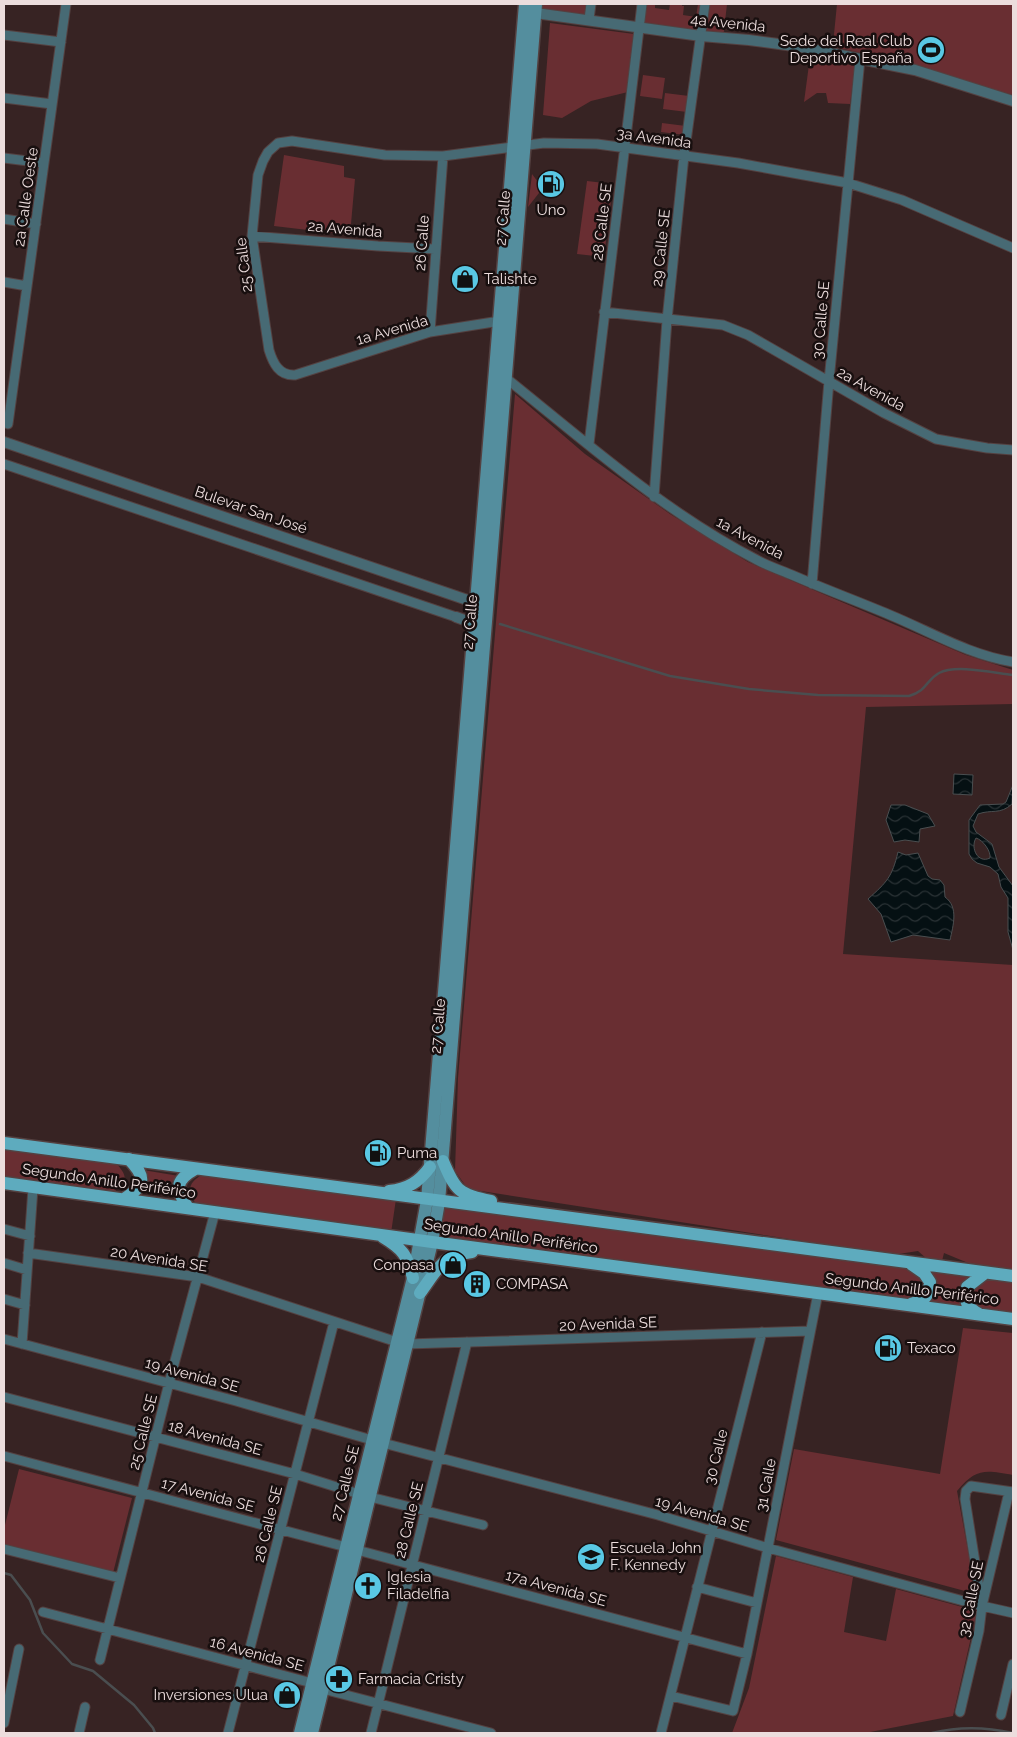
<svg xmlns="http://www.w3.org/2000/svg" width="1017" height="1737" viewBox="0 0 1017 1737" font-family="Raleway,sans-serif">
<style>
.green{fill:#692e32}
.water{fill:url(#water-waves);stroke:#4a4e50;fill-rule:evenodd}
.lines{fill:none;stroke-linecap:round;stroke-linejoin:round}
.stream{stroke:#4a4e50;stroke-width:2.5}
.minor-casing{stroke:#544141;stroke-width:11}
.tertiary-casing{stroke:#544141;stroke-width:12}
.secondary-casing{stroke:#544141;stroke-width:15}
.primary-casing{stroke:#544141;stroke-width:15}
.minor{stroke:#476a74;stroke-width:9}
.tertiary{stroke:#476a74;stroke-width:10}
.secondary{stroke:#548e9e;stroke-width:12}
.primary{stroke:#5eabbe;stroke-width:12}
.labels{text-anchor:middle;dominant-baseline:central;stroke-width:5;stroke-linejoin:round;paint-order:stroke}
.street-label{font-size:15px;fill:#ecdddd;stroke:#180f0f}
.poi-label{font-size:15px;fill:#ecdddd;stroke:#180f0f;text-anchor:start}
</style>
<defs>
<pattern id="water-waves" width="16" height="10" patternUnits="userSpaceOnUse" patternTransform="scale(1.25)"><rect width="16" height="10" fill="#051013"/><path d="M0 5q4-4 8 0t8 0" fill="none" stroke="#2a3235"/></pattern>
</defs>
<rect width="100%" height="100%" fill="#372323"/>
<path class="green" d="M541,4h48l-2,12 -47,-5z
M644,4h11v4l14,2 1,-6h12v2h2l-1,9 13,2 2,-13h29l-4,35 -82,-11z
M837,4h176v91l-152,-42 -26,-6 -2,-3z
M550,23l84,11 -6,58 -37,9 -29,17 -19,-3z
M810,57l45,9 -5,38 -22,-1 -2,-10h-9l-13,9z
M643,75l22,3 -3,21 -22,-3z
M665,93l24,3 -2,16 -24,-3z
M662,123l24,3 -1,9 -24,-3z
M284,155l60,11v11l11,2 -5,56 -76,-9z
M532,174l6,8 1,11 -11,14z
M587,181l26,3 -9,73 -27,-3z
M515,394l70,60 85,60 78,48 218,93 47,15v34l-147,3 -23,247 170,11v306l-40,-6 -29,-12 -2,8 -15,-2 -9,-8 -26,4 -424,-66 -13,-18 3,-93z
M4,1148l111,14c14,15 13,20 -4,32l-107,-16z
M143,1170l36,6 -8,7 1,9 3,5 -35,-5 9,-8 -1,-8z
M203,1174l193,25 -5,34 -194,-27c-9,-15 -11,-22 6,-32z
M439,1203l469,66 16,12 1,11 -16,10 -476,-60z
M922,1269l52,8 -5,36 -50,-7 10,-11z
M984,1276l29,4v38l-43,-10 -2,-20z
M963,1328l50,5v142c-28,-5 -37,-7 -56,16l19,103 -200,-54 18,-91 146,25z
M19,1469l113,29 -19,75 -109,-28v-16z
M776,1556l77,21 -9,55 42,9 10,-52 81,22 -24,105 -88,17h-133l17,-45z"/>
<path class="water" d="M954,774l19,1 -1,20 -19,-1z
M1013,785l-1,19c-12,11 -20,5 -34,10l-5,12 3,6 16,12 7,23 14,19v64l-5,-18v-34l-7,-11 -3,-13 -8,-7 -13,-4 -5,-4 -3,-5v-34l11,-15 23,-1 3,-2zM976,838c7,2 15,13 14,20 -12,6 -20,-10 -14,-20z
M891,805h14l23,9 7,12 -15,3 -1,13 -14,-2 -11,2 -8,-22z
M898,852l8,3 12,-2 10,23 4,3 8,1 4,5 1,12c14,10 8,29 5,43l-37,-5 -22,7 -10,-28 -13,-15c19,-17 24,-22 30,-47z"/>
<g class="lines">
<path class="stream" d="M500,624l170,52 79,13 69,6 91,1c19,-6 16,-15 30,-23 17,-9 55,0 74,2
M4,1573l7,2 19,25 13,33 29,31 21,7 41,34 19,23 2,5
M932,1733c28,-7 54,-6 81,0"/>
<defs>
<path id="minor" d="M589,19l2,-15
M4,35l57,7
M4,98l48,6
M4,158l40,5
M4,219l32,5
M252,236l126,10 57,3
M4,282l23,4
M604,312l119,13 25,10 136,78 52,26 51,9 26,2
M500,321l-70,11 -135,43c-16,1 -22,-12 -26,-25l-17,-114 6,-61 5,-14 5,-9 10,-9 14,-2 93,14 58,1 101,-13 53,1 141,19 110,20 54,17 111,48
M430,332l13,-176
M506,378c81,65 158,134 251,182 11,6 23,10 35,15 32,14 65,26 98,40 41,17 79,40 123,47
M8,424l58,-420
M589,444l53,-440
M4,464l452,153
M654,497l13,-177 17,-164 21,-152
M812,584l17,-203 31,-322
M4,1229l26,7
M28,1253l170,24 199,65
M4,1263l23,7
M4,1299l21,6
M4,1339l232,62 136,39
M22,1344l11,-156
M407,1344l403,-13
M4,1397l291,77 64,20
M383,1443l275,72 110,33 214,58 31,7
M4,1456l342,91
M370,1497l113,28
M4,1549l116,29
M357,1550l390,104
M697,1587l60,16
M981,1600l-16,-101 1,-8 5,-5 42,6
M43,1612l269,71 11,6 168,44
M100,1660l69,-277 46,-171
M671,1696l62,15 14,-57 71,-361
M960,1712l19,-81 3,-25 27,-114
M1001,1715l12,-51
M4,1723l15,-74
M79,1733l6,-26
M228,1733l106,-411
M371,1733l96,-391
M661,1733l101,-401"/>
<path id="tertiary" d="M528,12l173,24 48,4 52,7 114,23 98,31
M4,442l478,163
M456,617l25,9"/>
<path id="secondary" d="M300,1733l113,-455 14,-78 98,-1196
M312,1733l120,-491 7,-40 97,-1198"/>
<path id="primary" d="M4,1143l1009,133
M443,1161c12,29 16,34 48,40
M4,1183l428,59 581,77
M389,1191c19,-2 30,-9 41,-24
M124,1199c21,-14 23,-21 5,-40
M188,1208c-12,-19 -14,-27 7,-39
M383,1237c20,12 24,18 30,41
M420,1293c17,-23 21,-37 52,-41
M911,1304c15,-5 17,-6 19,-22l-6,-9 -13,-9
M979,1314c-14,-8 -14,-12 -12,-27l18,-14"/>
</defs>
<use href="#minor" class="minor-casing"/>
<use href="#tertiary" class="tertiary-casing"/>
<use href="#secondary" class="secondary-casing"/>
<use href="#primary" class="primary-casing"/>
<use href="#minor" class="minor"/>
<use href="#tertiary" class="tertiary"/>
<use href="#secondary" class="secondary"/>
<use href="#primary" class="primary"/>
</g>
<defs>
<symbol id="stadium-disc" viewBox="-11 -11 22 22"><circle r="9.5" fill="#59c8e4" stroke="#180f0f"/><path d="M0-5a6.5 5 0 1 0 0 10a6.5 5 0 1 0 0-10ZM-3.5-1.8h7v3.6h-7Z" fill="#111"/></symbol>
<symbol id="fuel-disc" viewBox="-11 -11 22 22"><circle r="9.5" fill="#59c8e4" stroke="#180f0f"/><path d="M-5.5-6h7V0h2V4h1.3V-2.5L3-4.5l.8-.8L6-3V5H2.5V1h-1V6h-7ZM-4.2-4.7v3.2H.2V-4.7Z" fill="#111"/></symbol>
<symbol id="shop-disc" viewBox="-11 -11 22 22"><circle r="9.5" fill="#59c8e4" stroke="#180f0f"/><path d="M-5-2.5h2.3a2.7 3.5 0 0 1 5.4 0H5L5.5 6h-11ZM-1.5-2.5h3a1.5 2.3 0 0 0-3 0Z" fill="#111"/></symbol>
<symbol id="building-disc" viewBox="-11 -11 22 22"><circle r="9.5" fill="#59c8e4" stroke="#180f0f"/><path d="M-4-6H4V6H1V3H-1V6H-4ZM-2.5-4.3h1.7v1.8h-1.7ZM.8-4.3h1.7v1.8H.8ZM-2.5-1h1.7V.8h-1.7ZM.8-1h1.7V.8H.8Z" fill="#111"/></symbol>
<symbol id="school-disc" viewBox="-11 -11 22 22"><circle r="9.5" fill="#59c8e4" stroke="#180f0f"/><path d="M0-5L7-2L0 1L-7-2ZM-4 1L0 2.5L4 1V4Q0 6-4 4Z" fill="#111"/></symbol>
<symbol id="church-disc" viewBox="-11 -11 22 22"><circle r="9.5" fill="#59c8e4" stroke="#180f0f"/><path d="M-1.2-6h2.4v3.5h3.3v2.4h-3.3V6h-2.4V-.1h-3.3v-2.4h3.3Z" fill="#111"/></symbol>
<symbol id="pharmacy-disc" viewBox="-11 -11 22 22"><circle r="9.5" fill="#59c8e4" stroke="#180f0f"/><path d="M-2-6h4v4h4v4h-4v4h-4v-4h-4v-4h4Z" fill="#111"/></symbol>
</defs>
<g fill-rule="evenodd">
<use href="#stadium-disc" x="915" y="34" width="32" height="32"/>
<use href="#fuel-disc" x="535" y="168" width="32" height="32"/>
<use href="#shop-disc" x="449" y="263" width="32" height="32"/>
<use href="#fuel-disc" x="362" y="1137" width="32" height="32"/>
<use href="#shop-disc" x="437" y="1249" width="32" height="32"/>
<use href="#building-disc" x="461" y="1268" width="32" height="32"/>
<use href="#fuel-disc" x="872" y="1332" width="32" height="32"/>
<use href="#school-disc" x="575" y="1541" width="32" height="32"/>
<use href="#church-disc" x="352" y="1570" width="32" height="32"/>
<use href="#pharmacy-disc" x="323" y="1663" width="32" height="32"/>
<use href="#shop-disc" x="271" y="1679" width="32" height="32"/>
</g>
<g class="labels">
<g class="street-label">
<text transform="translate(728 23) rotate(6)">4a Avenida</text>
<text transform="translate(654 138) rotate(8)">3a Avenida</text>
<text transform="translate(26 197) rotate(-82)">2a Calle Oeste</text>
<text transform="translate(503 218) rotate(-85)">27 Calle</text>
<text transform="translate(602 222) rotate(-83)">28 Calle SE</text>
<text transform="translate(345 229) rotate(5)">2a Avenida</text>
<text transform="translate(422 243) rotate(-86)">26 Calle</text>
<text transform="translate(661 248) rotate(-84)">29 Calle SE</text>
<text transform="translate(244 265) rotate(-97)">25 Calle</text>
<text transform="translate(821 320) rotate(-85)">30 Calle SE</text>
<text transform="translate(392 330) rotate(-16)">1a Avenida</text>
<text transform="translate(871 389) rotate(29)">2a Avenida</text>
<text transform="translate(251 510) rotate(19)">Bulevar San José</text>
<text transform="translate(750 538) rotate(28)">1a Avenida</text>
<text transform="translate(470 622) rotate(-85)">27 Calle</text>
<text transform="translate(438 1026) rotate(-85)">27 Calle</text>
<text transform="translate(109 1181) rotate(8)">Segundo Anillo Periférico</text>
<text transform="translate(511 1236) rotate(8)">Segundo Anillo Periférico</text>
<text transform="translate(159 1259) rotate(9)">20 Avenida SE</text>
<text transform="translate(912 1289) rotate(7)">Segundo Anillo Periférico</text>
<text transform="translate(608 1324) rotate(-2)">20 Avenida SE</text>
<text transform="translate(192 1375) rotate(15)">19 Avenida SE</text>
<text transform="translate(143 1432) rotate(-76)">25 Calle SE</text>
<text transform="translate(215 1438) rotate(15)">18 Avenida SE</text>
<text transform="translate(716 1457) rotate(-76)">30 Calle</text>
<text transform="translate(345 1483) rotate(-76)">27 Calle SE</text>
<text transform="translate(766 1485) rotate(-79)">31 Calle</text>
<text transform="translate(208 1495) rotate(15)">17 Avenida SE</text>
<text transform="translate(702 1514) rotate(16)">19 Avenida SE</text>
<text transform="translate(409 1520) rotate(-76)">28 Calle SE</text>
<text transform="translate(268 1524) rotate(-76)">26 Calle SE</text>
<text transform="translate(556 1588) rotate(15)">17a Avenida SE</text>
<text transform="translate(971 1599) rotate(-79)">32 Calle SE</text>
<text transform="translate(257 1654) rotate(15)">16 Avenida SE</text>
</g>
<g class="poi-label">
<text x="912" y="41" text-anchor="end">Sede del Real Club<tspan x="912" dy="17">Deportivo España</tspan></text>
<text x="551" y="210" text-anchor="middle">Uno</text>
<text x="484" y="279">Talishte</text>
<text x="397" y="1153">Puma</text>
<text x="434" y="1265" text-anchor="end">Conpasa</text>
<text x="496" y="1284">COMPASA</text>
<text x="907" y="1348">Texaco</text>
<text x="610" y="1548">Escuela John<tspan x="610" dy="17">F. Kennedy</tspan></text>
<text x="387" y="1577">Iglesia<tspan x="387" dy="17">Filadelfia</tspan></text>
<text x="358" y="1679">Farmacia Cristy</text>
<text x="268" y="1695" text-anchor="end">Inversiones Ulua</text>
</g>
</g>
<rect width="1017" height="1737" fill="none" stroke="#ecdddd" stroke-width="10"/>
</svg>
